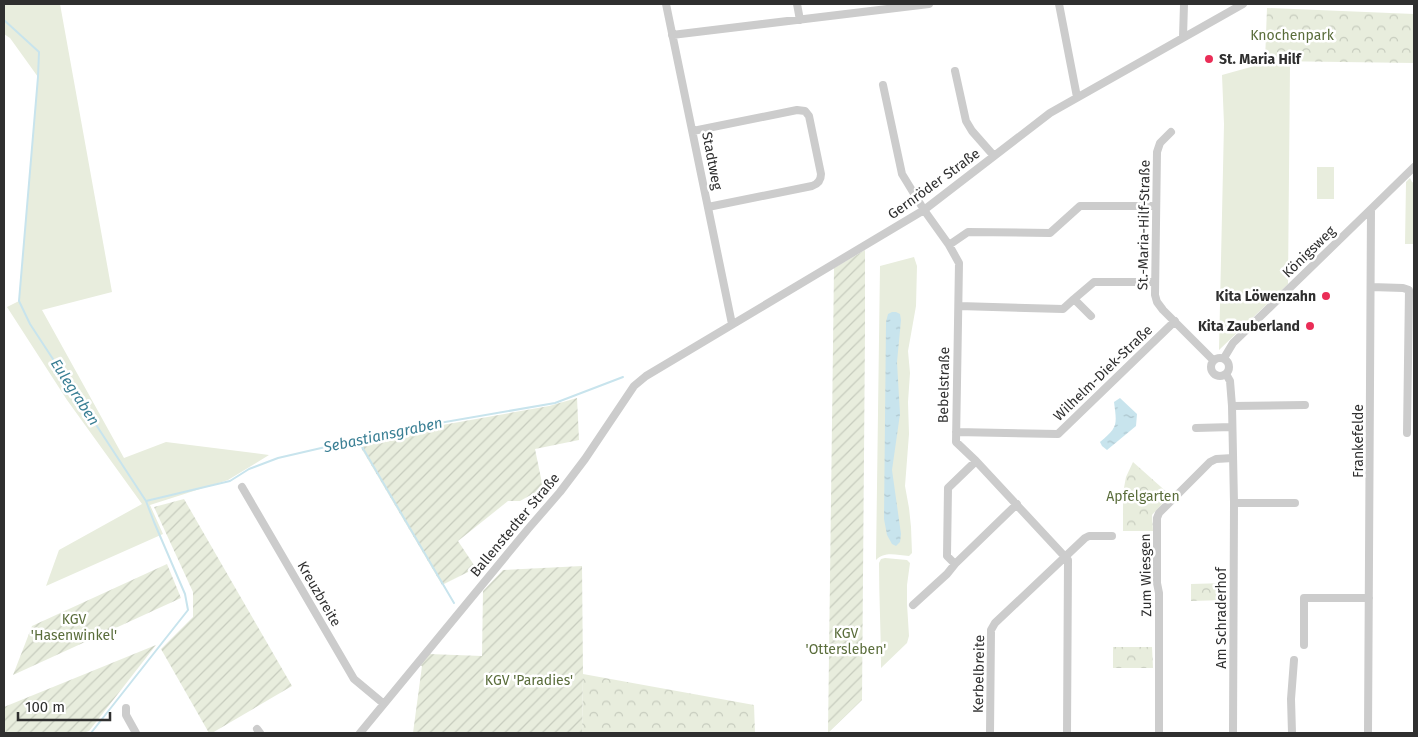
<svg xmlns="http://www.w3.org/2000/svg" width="1418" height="737" viewBox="0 0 1418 737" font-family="'Fira Sans',sans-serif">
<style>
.grass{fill:#e8eddd}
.park{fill:url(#park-crowns)}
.garden{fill:url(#garden-furrows)}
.water{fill:url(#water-ripples)}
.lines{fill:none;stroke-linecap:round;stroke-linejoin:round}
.stream{stroke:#c8e4ed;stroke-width:2}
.minor{stroke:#ccc;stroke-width:8}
.poi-dot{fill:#ea2d57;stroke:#fff;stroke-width:2}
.labels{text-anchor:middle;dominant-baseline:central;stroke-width:5;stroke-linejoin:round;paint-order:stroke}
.park-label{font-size:14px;fill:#5a6d3b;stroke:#fff}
.poi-label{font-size:14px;font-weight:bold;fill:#2f2f2f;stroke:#fff;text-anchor:end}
.street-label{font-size:14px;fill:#2f2f2f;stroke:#fff}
.water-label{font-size:15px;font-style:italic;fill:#3a7f94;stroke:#fff}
</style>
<defs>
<pattern id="park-crowns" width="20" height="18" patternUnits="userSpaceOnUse" patternTransform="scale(1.25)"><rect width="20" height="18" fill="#e8eddd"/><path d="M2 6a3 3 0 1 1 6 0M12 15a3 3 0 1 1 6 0" fill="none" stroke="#c7ccbe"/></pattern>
<pattern id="garden-furrows" width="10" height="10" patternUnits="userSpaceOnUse" patternTransform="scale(1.25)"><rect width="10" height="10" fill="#e8eddd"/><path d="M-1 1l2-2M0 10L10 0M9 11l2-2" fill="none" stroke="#c7ccbe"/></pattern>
<pattern id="water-ripples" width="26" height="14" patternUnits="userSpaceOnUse" patternTransform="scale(1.25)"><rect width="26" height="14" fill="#c8e4ed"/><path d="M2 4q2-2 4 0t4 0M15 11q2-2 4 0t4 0" fill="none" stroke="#acc4cc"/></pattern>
</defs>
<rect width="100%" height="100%" fill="#fff"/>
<path class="grass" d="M4,4h56l52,288 -70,18 82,148 42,-16 103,13 -41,25 -78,25 13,29 -117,52 13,-36 83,-46 -75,-104 -60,-93 12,-6 19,-224 -28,-39 -6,-4z
M1265,63l25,1 -2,220 -69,66 5,-226 -2,-49z
M1317,167h17v32h-17z
M1410,178l2,4 2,1v61h-9l1,-62z
M914,257l3,9 -1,40 -8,45 2,22 -2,29 1,32 -4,52 4,22 2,19 1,26 -3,3c-12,-1 -25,-5 -33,4l4,-294z
M885,558l22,2 3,3 -3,22v19l2,32 -2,7 -26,25c0,-35 -2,-70 -2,-105l2,-4z"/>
<path class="park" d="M1267,8l147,6v49l-149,-2z
M1133,462l37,33 -18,20 1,16h-30v-38l3,-16z
M1226,583v17l-35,1v-17z
M1113,647h39l1,21h-40z
M583,674l171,31 1,28h-173z"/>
<path class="garden" d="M865,250v83l-3,367 -34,33 6,-465z
M577,398l2,42 -44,9 8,39 -23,13h-12l-50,40 18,27 -34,17 -85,-144 91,-17 101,-18z
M184,499l108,187 -80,47h-3l-48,-84 32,-32v-25l-39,-85z
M167,564l14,34 -168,77 19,-49z
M582,566l1,108 -1,59h-169l9,-67 -3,-1 10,-11 53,2 1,-65 20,-21z
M156,645l-67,86 -6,2h-79v-26z"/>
<path class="water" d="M892,312h4l4,2 1,6 -4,42 3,52 -8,56 9,64 -1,8 -4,4 -4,-2 -5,-9 -3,-16 2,-197 2,-8z
M1120,398l17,16 -1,12 -29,24 -5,-4 -2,-4c18,-15 17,-17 14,-40z"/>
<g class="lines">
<path class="stream" d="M4,20l35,32 -1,25 -19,224 11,23 116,177 8,21 31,72 3,16 -97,123
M358,440l96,163
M146,501l84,-20 19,-12 29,-11 121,-28 156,-27 68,-26"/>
<path class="minor" d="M666,4l66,320
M797,4l3,16
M1059,4l18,93
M672,35l257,-31
M1183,37l1,-33
M955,71l11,50 6,10 22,25
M883,85l19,89 22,36 25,35 10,18 -3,179 20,19 92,99 -1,173
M693,131l104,-21 8,1 4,5 12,58c0,6 -3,10 -9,12l-104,21
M1171,132l-11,11 -3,9 -2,143 2,7 6,8 50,50
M949,245l19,-13 82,1 30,-27h76
M1371,287l32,1 6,2 -2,143
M959,306l104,3 11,-10
M1091,316l-17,-17 20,-17h60
M1211 367a9 9 0 1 1 18 0a9 9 0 1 1-18 0Z
M1224,358l9,-15 138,-134
M1226,374l4,7 2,25 2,97 -1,230
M1232,406l73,-1
M1196,428l36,-1
M956,432l102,2 117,-113
M976,461l-28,27 -1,68 8,8 62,-60
M242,487l112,192 30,25
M1234,503h61
M913,605l34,-31 8,-10
M1304,645v-47h65
M126,708v7l10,18
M257,729l3,4
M360,733l168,-204 32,-37 25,-33 49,-73 12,-10 278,-166 126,-97 193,-109
M990,733l1,-103 4,-7 90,-85 4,-2h23
M1159,733v-140l-2,-10v-65l2,-5 51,-51 6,-3 17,-1
M1292,733l-1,-34 3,-39
M1368,733l3,-524 43,-42"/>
</g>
<g class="poi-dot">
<circle cx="1209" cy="59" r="5"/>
<circle cx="1326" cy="296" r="5"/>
<circle cx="1310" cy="326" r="5"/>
</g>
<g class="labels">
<g class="park-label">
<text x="1292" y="35">Knochenpark</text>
<text x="1143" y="496">Apfelgarten</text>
<text x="74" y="619">KGV<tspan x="74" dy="16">'Hasenwinkel'</tspan></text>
<text x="846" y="633">KGV<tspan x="846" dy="16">'Ottersleben'</tspan></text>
<text x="529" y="680">KGV 'Paradies'</text>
</g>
<g class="poi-label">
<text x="1219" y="59" text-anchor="start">St. Maria Hilf</text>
<text x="1316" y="296">Kita Löwenzahn</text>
<text x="1300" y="326">Kita Zauberland</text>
</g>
<g class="street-label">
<text transform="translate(712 161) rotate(79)">Stadtweg</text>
<text transform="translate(934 184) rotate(-36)">Gernröder Straße</text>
<text transform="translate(1144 225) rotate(-89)">St.-Maria-Hilf-Straße</text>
<text transform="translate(1309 252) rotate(-44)">Königsweg</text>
<text transform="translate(1103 373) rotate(-44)">Wilhelm-Diek-Straße</text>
<text transform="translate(944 385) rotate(-89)">Bebelstraße</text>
<text transform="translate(1358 441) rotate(-90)">Frankefelde</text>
<text transform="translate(515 525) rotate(-50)">Ballenstedter Straße</text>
<text transform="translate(1146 575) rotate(-91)">Zum Wiesgen</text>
<text transform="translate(319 594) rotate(60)">Kreuzbreite</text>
<text transform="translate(1221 618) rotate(-90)">Am Schraderhof</text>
<text transform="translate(979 674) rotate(-89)">Kerbelbreite</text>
</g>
<g class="water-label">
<text transform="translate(75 392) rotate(57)">Eulegraben</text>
<text transform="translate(383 435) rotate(-12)">Sebastiansgraben</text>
</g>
</g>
<rect width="1418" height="737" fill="none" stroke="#2f2f2f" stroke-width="10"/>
<path d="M18 712v8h92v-8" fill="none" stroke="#2f2f2f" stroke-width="2.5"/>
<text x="25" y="712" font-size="15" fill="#2f2f2f" stroke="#ffffff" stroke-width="4" paint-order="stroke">100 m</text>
</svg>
